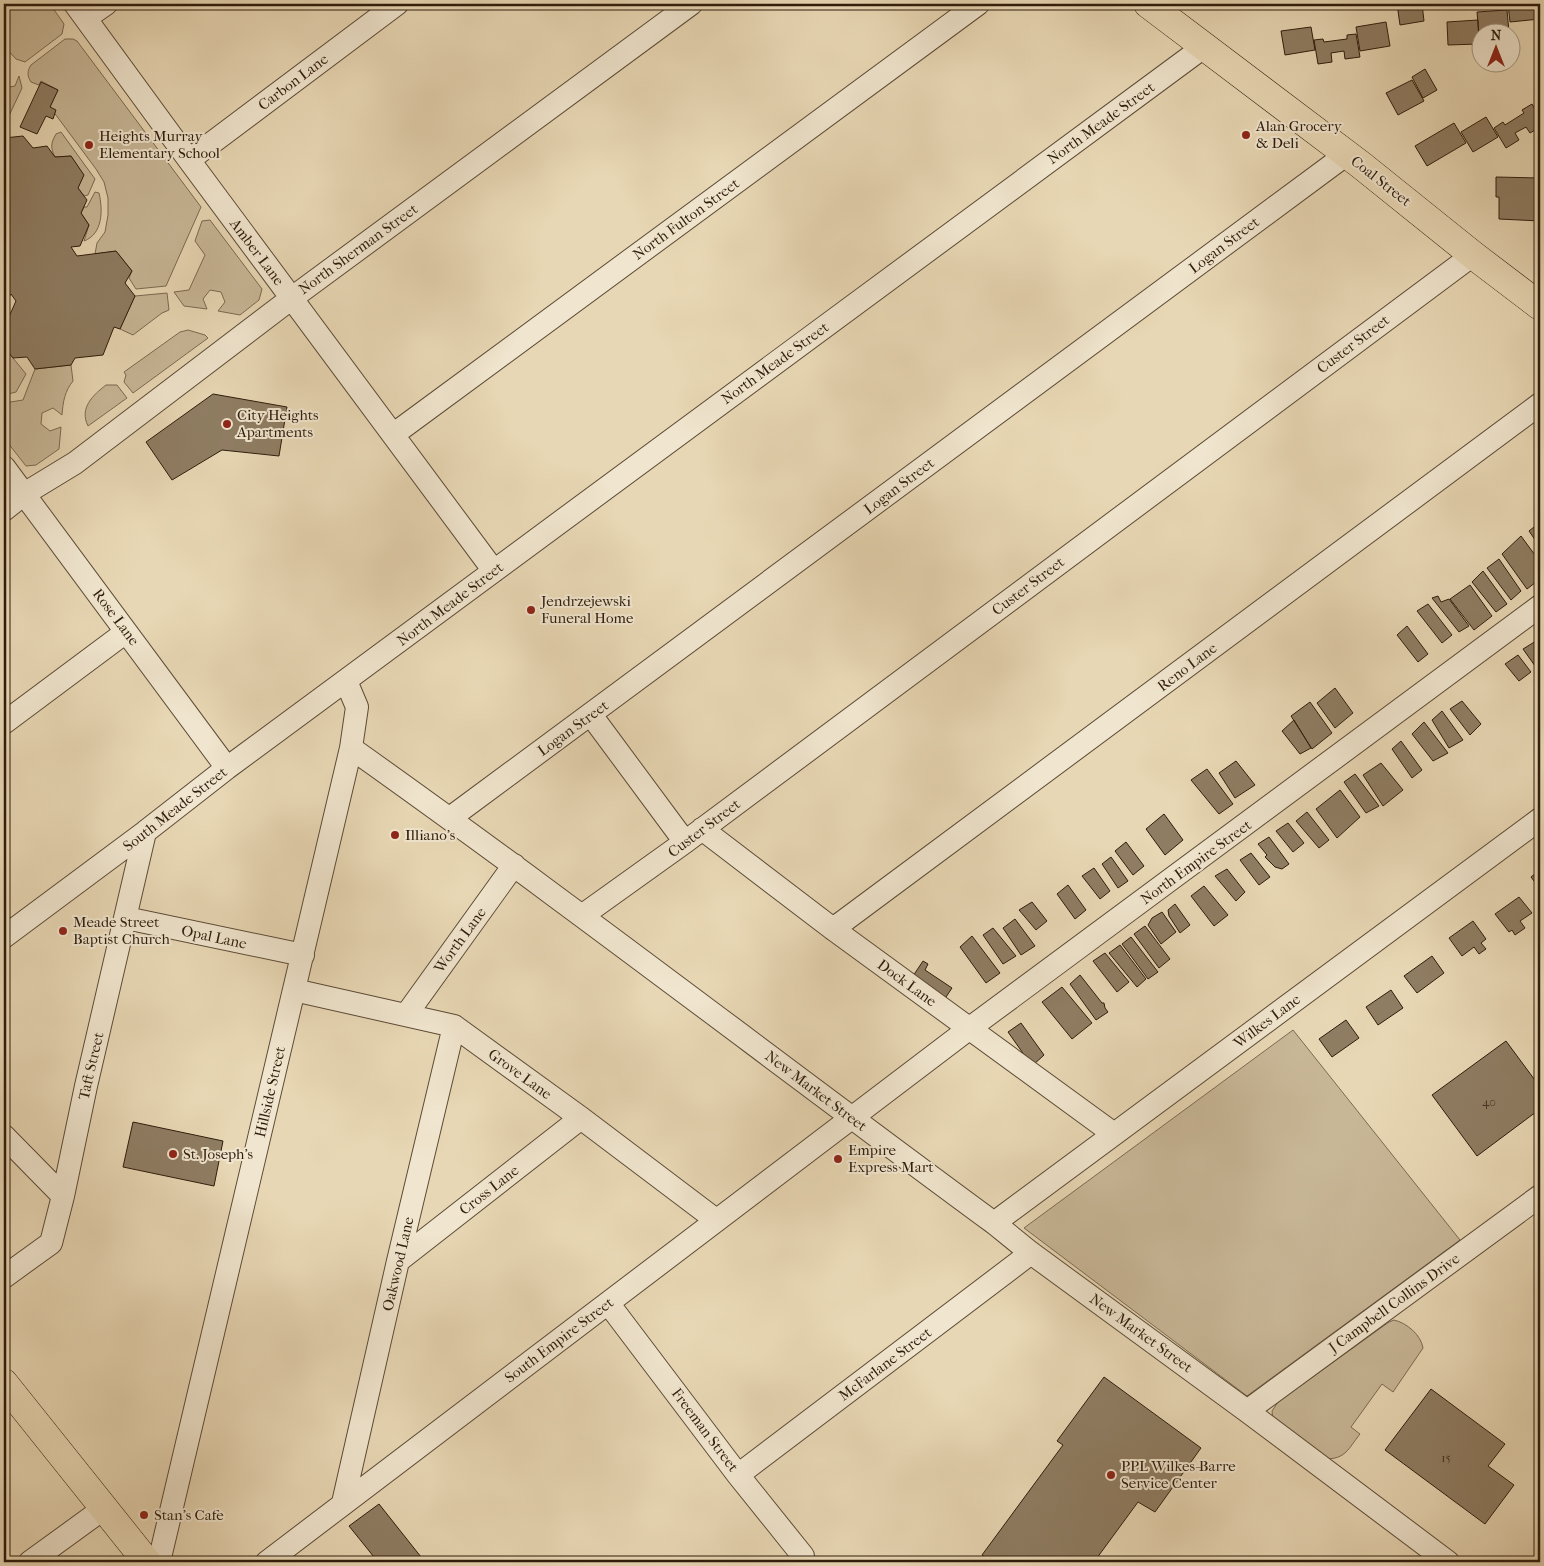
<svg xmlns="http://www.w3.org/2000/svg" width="1544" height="1566" viewBox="0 0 1544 1566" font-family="'IM FELL French Canon',serif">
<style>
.green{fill:#c8b797;stroke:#7b6a52}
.building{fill:#8f7d63;stroke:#2e1c0c}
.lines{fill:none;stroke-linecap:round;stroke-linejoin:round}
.minor-casing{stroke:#5c4b36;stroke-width:24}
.major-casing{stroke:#2e1c0c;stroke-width:29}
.minor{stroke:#f0e5ce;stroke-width:22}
.major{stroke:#e8d7b4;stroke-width:28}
.poi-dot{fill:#8f2418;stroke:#f0e5ce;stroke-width:2}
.labels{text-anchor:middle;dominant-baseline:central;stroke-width:4;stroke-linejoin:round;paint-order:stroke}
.number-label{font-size:12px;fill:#463422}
.street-label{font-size:15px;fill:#2e1c0c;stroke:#f0e5ce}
.poi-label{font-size:15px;fill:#2e1c0c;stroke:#f0e5ce;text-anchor:start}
</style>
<rect width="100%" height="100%" fill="#e8d7b4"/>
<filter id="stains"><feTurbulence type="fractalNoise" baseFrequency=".004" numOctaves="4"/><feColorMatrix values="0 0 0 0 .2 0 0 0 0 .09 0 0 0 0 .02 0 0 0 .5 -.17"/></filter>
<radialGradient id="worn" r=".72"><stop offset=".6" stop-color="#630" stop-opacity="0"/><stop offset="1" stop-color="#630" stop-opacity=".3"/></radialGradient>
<path class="green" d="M7,4h43l14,20 -2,10 -37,28 -9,-3 -12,-13v-40z
M65,39h8l4,2 124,166 -35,79 -30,3 -7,-11 3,-7 -16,-20 -21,3 2,-11 8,-11 3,-17v-17l-4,-16 -8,-13 -46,-62 8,-17 -17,-9 -2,4 -8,-3c-4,-6 -4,-11 0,-17z
M19,76l3,12 -15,32 -3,4v-21l2,-5 -2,-10 11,-2z
M61,132l34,47 -7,16 -4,1 -6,-8 5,-13 -12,-19 -16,1c-5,-10 -4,-14 1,-23z
M95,192l4,1c4,17 4,41 -15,48l5,-16 -8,-12 3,-6h3z
M210,220l52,69 -3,11 -19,15 -22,-4 7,-9 -4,-10 -11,-2 -7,9 4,10 -23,-3 -10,-14 15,-2 16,-35 -10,-14 7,-20z
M167,293l2,17 -7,3 -29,22 -13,-6 15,-33z
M188,330l17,5 3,3 -75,55 -9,-11 2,-7 -2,-3 56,-40z
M4,347l22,27 -10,18 -12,3z
M71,365l2,16c-8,10 -10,20 -11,34l-9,-7 -11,5 -1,11 9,7 11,-4 -2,22 -23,16 -10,1 -22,-28v-35l19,-3 12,-31z
M106,385h11l10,13 -39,28c-9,-18 5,-31 18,-41z
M1293,1030l167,210 -213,156 -223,-168z
M1394,1320c13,3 27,15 29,28l-30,44 -11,-8 -31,43 9,7c-12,15 -14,25 -35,25l-52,-39 -1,-9 6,-9 111,-80z"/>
<path class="building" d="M1397,4h25l2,17 -24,4z
M1508,4h32v15l-30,3z
M1507,10l2,22h-27v4h-3l-2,-24z
M1478,20l1,24 -31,1 -1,-23z
M1386,22l4,24 -30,5 -4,-24z
M1311,27l4,23 -30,5 -4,-24z
M1356,34l4,23 -15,2 -1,-8 -13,2 1,9 -14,2 -4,-24 9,-1 1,3 23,-3v-4z
M1425,69l12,21 -14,8 -11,-21z
M1412,80l12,21 -26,14 -12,-22z
M41,82l17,8 -8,17 6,3 -3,9 -7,-3 -9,18 -17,-7z
M1532,104l8,15v8l-10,6 -4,-6 -11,6 4,7 -13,8 -12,-20 9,-6 2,3 19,-12 -2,-3z
M1486,117l12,20 -25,15 -12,-20z
M1454,123l12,20 -39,23 -12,-20z
M23,136l10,12 14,-2 8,11 16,-1 13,19 -6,13 9,12 -6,13 8,12 -9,21 -9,1 6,9 39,-5 16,20 -7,12 10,13 -15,33 -6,-2 -11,28 -28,3 -4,7 -36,4 -8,-12 -14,1 -9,-11v-19l12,-27 -5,-7 -5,8h-2v-164z
M1496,177l43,1 1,43 -41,-2v-22h-3z
M213,394l74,13 -8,49 -57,-6 -50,30 -26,-38z
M1539,523l1,1v23l-11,-16z
M1521,536l19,26v17l-13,10 -25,-35z
M1499,559l22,32 -10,9 -24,-32z
M1483,571l24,33 -11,8 -24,-30z
M1470,585l22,31 -18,14 -24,-31z
M1438,596l3,6 8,-3 20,27 -10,6 -27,-34z
M1428,604l24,31 -10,8 -25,-32z
M1407,626l21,28 -10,8 -21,-27z
M1536,641l4,6v26l-17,-24z
M1518,655l13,17 -12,9 -14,-17z
M1335,688l18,25 -18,15 -18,-25z
M1462,701l19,23 -11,11 -20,-26z
M1310,702l22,31 -20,16 -21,-33z
M1442,711l21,29 -14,8 -17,-28z
M1294,720l17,28 -11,6 -18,-23z
M1424,722l24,31 -15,8 -21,-27z
M1401,741l21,29 -10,8 -20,-29z
M1236,761l19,24 -20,13 -16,-25z
M1381,763l22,27 -20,16 -20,-31z
M1207,769l26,35 -14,10 -28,-34z
M1355,774l24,32 -13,7 -22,-31z
M1340,790l20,27 -23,21 -21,-29z
M1307,812l22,28 -10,8 -23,-27z
M1164,814l19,26 -18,15 -19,-26z
M1288,823l16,20 -11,9 -17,-21z
M1269,837l20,27 -7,5 -7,-2 -10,-10 2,-2 -9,-11z
M1126,842l18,24 -11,9 -18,-24z
M1251,853l19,24 -11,8 -19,-25z
M1111,857l17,24 -10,7 -16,-24z
M1094,868l16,23 -10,8 -18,-23z
M1227,869l18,23 -9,9 -21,-25z
M1540,870v19l-9,-12z
M1068,885l18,25 -11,9 -18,-25z
M1204,886l24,29 -14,11 -23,-30z
M1519,897l13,16 -12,8 5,7 -10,7 -3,-5 -3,2 -14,-18z
M1032,902l15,19 -11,9 -17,-20z
M1175,904l15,21 -10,8 -11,-17 -1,-6z
M1162,912l14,20 -15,12 -13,-19 4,-7z
M1015,919l20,27 -14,9 -18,-27z
M1473,921l13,18 -5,4 5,6 -7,5 -5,-7 -12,9 -13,-18z
M1145,926l25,33 -11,9 -25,-34z
M993,928l23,28 -13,8 -20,-29z
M972,936l28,37 -14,10 -26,-36z
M1131,937l27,35 -10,7 -26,-35z
M1120,945l26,34 -9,8 -28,-34z
M1105,953l24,29 -12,10 -24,-31z
M1432,956l12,17 -27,20 -13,-17z
M923,961l5,3 -3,6 27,18 -8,12 -31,-24z
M1080,975l22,28h2l1,5 3,4 -12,8 -26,-36z
M1062,987l30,36 -20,16 -30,-37z
M1391,990l12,18 -25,17 -12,-18z
M1346,1020l13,18 -27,19 -13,-18z
M1021,1023l23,32 -12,11 -24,-34z
M1506,1041l34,46v22l-63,47 -45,-61z
M133,1122l90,19 -9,45 -91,-19z
M1104,1377l97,71 -46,64 -17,-10 -44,60h-101l-11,-7 81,-110 -6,-4z
M1431,1389l74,55 -17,22 26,19 -29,39 -100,-74z
M379,1504l46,58h-47l-29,-36z"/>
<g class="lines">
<defs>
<path id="minor" d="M75,4l114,156 305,411
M86,18l20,-14
M189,160l208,-156
M394,434l584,-430
M4,467l223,301
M4,510l20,-16 51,-31 217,-165 399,-294
M591,715l94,127
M4,723l122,-91
M351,748c217,154 428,317 643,475l37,30 216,158 201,151
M450,818l897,-664
M702,829l131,100 281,205
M583,915l102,-73 788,-587
M126,918l177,37
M833,929l707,-525
M4,937l141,-105 82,-64 978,-722
M294,990l160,36 127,92 135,102
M406,1015l108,-150
M4,1136l59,60
M994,1223l546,-404
M398,1261l183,-143
M4,1277l47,-34 12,-47 23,-110 59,-254
M608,1303l130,172 65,81
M1247,1411l293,-215
M738,1475l293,-222
M343,1503l55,-242 56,-235
M30,1562l73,-53
M159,1562l192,-814 6,-41 -11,-26
M267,1562l703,-534 570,-422"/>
<path id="major" d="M1148,4l213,161 112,90 67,51
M4,1383l143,179"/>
</defs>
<use href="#minor" class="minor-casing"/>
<use href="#major" class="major-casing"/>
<use href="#minor" class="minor"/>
<use href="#major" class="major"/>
</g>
<g class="poi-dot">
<circle cx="1246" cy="135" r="5"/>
<circle cx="89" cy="145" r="5"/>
<circle cx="227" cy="424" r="5"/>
<circle cx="531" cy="610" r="5"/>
<circle cx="395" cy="835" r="5"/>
<circle cx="63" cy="931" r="5"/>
<circle cx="173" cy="1154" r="5"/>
<circle cx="838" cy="1159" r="5"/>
<circle cx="1111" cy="1475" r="5"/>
<circle cx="144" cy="1515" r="5"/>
</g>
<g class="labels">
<g class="number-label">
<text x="1489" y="1102">40</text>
<text x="1446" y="1458">15</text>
</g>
<g class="street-label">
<text transform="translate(293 82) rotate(-37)">Carbon Lane</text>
<text transform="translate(1101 123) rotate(-36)">North Meade Street</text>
<text transform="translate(1381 181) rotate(38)">Coal Street</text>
<text transform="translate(686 219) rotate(-36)">North Fulton Street</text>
<text transform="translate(1224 245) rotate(-37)">Logan Street</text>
<text transform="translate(358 249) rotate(-36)">North Sherman Street</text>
<text transform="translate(257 252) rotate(53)">Amber Lane</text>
<text transform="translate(1353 344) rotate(-37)">Custer Street</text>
<text transform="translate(775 363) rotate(-36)">North Meade Street</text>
<text transform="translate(899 486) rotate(-37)">Logan Street</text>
<text transform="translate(1028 586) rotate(-37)">Custer Street</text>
<text transform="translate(450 604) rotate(-37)">North Meade Street</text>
<text transform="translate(116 617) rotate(53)">Rose Lane</text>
<text transform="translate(1187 667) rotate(-37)">Reno Lane</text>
<text transform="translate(573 728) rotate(-36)">Logan Street</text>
<text transform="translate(175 809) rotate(-38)">South Meade Street</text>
<text transform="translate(704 828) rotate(-37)">Custer Street</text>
<text transform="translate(1196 862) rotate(-36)">North Empire Street</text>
<text transform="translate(214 937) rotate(12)">Opal Lane</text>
<text transform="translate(460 940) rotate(-54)">Worth Lane</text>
<text transform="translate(907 983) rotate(36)">Dock Lane</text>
<text transform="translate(1267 1021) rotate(-37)">Wilkes Lane</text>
<text transform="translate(91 1066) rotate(-77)">Taft Street</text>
<text transform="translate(520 1074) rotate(36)">Grove Lane</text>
<text transform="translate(816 1091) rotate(37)">New Market Street</text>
<text transform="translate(270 1092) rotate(-77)">Hillside Street</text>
<text transform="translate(489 1190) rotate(-38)">Cross Lane</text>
<text transform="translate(398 1264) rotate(-77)">Oakwood Lane</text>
<text transform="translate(1394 1303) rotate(-36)">J Campbell Collins Drive</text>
<text transform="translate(1141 1333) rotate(36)">New Market Street</text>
<text transform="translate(559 1340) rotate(-37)">South Empire Street</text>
<text transform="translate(885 1364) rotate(-37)">McFarlane Street</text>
<text transform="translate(705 1430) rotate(53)">Freeman Street</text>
</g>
<g class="poi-label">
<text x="1256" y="126">Alan Grocery<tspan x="1256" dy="17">&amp; Deli</tspan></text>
<text x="99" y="136">Heights Murray<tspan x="99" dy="17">Elementary School</tspan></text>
<text x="237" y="415">City Heights<tspan x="237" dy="17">Apartments</tspan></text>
<text x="541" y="601">Jendrzejewski<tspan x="541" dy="17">Funeral Home</tspan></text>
<text x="405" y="835">Illiano's</text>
<text x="73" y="922">Meade Street<tspan x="73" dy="17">Baptist Church</tspan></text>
<text x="848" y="1150">Empire<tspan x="848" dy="17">Express Mart</tspan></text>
<text x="183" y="1154">St. Joseph's</text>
<text x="1121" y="1466">PPL Wilkes-Barre<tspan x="1121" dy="17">Service Center</tspan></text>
<text x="154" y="1515">Stan's Cafe</text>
</g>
</g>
<rect width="1544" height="1566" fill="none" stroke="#e8d7b4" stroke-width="20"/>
<rect x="5" y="5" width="1534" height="1556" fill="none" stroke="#2e1c0c" stroke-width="2.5"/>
<rect x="10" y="10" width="1524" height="1546" fill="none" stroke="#2e1c0c"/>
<g transform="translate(1496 48)"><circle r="24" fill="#f0e5ce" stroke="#a29580"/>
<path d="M0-4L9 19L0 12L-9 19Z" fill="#8f2418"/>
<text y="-8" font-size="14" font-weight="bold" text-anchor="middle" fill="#2e1c0c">N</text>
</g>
<rect width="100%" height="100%" filter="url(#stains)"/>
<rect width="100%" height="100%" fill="url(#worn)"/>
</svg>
